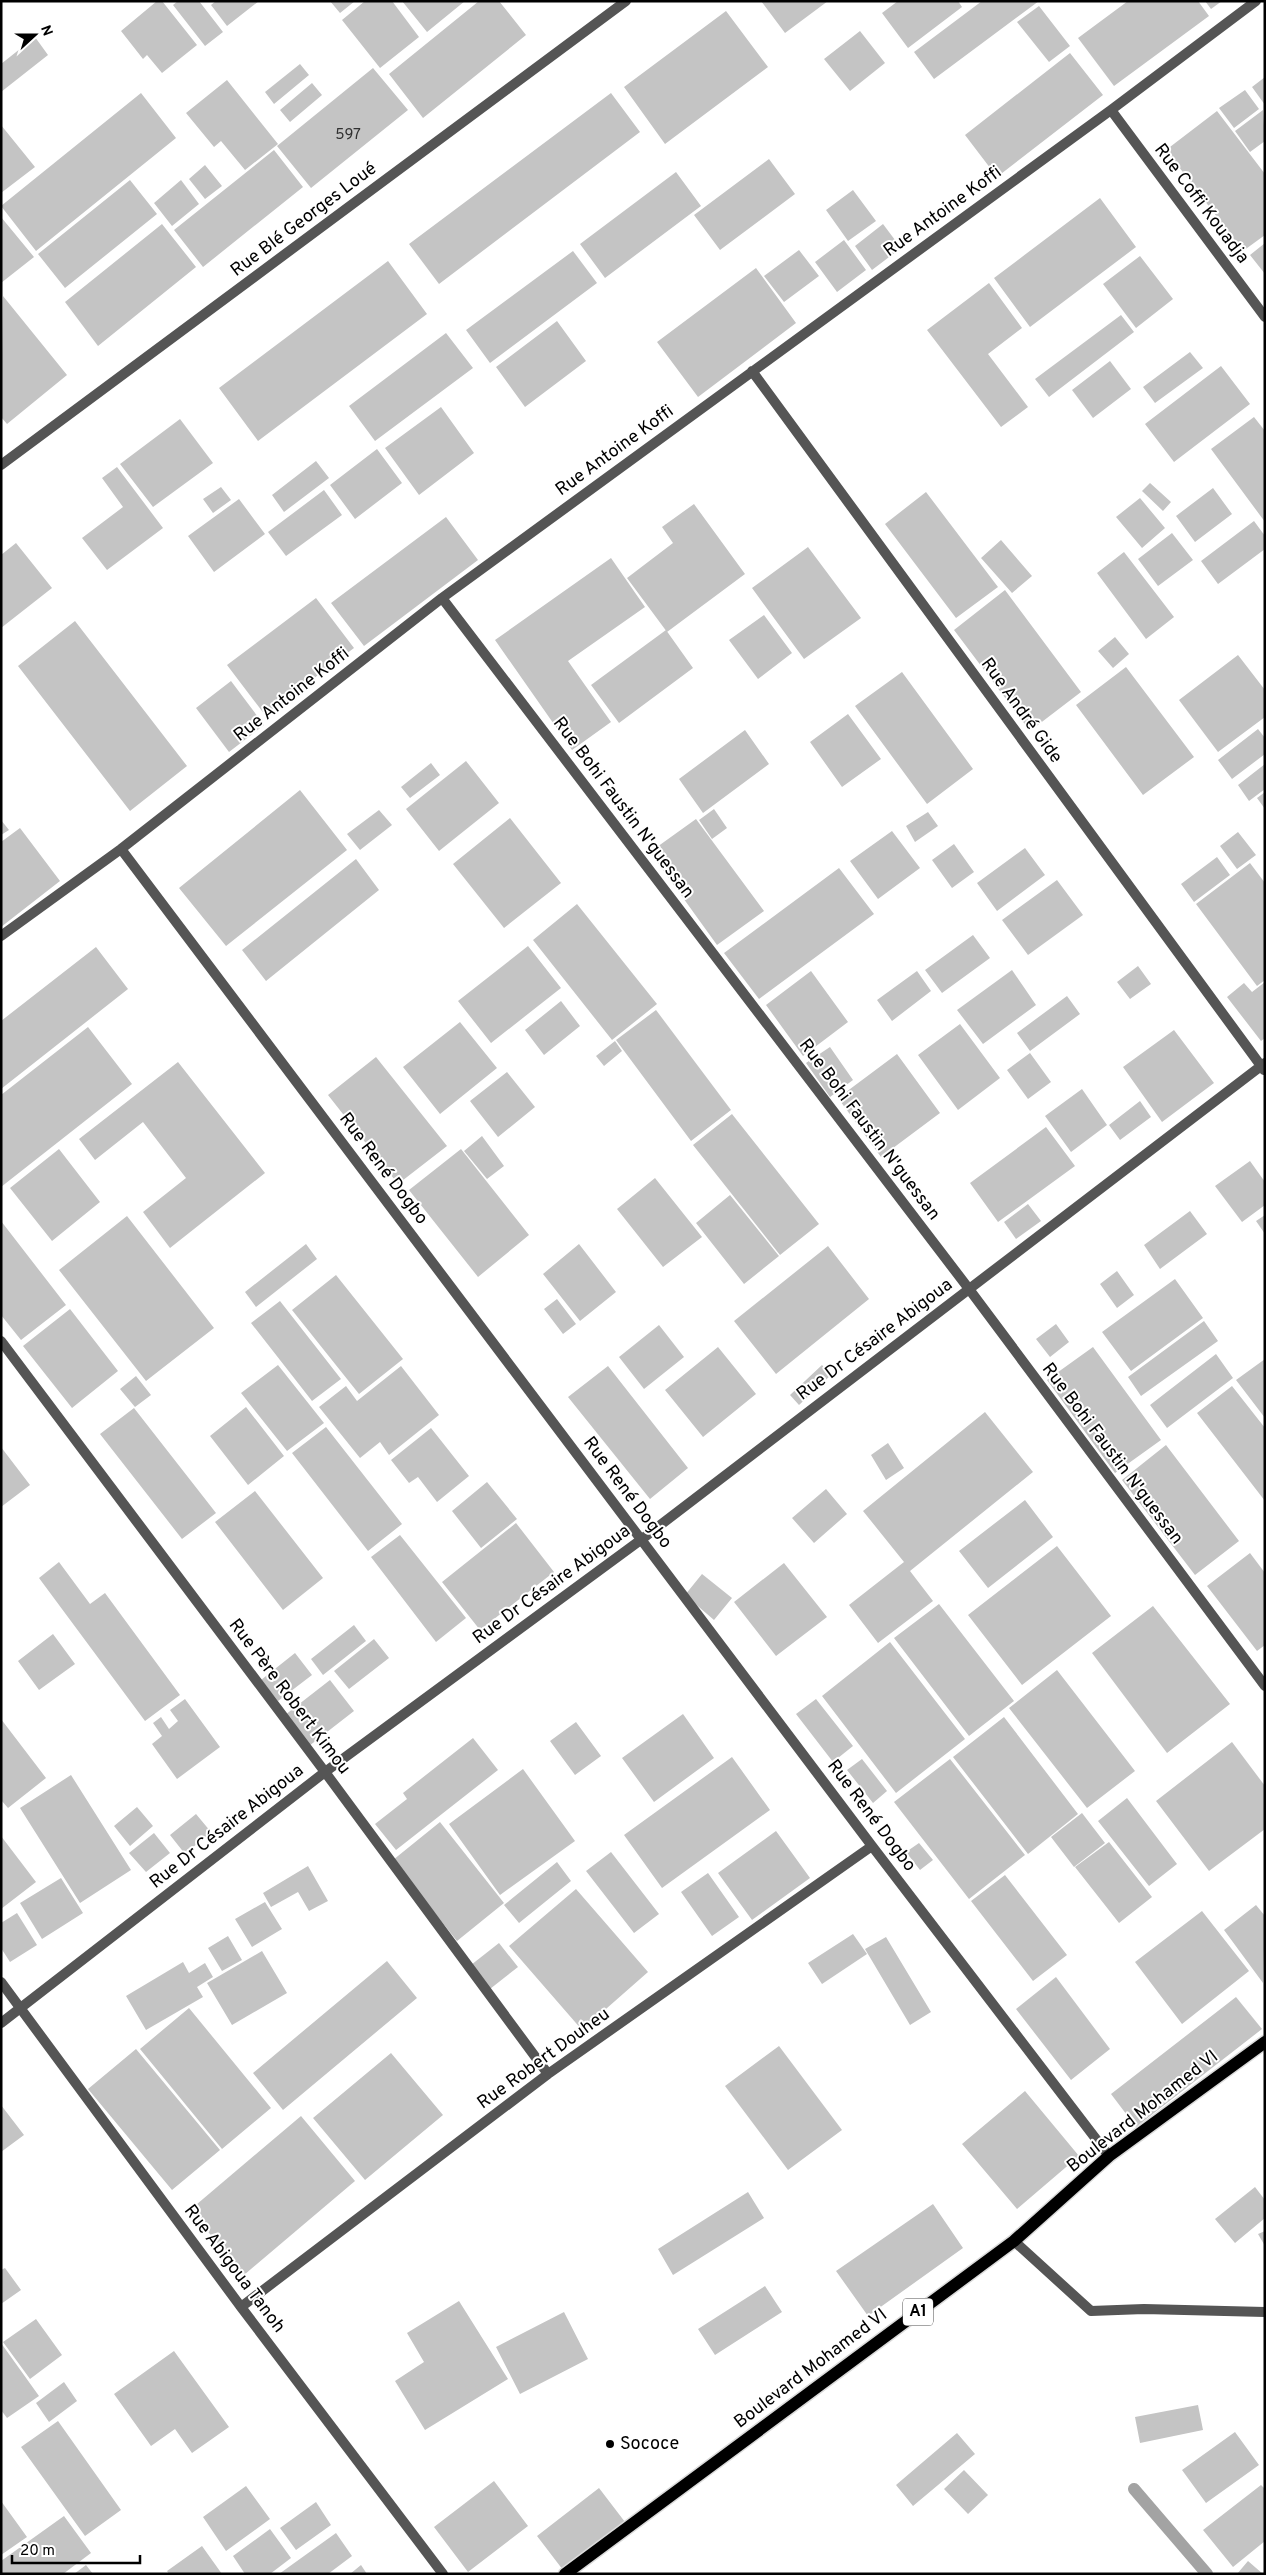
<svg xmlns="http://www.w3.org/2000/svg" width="1266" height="2575" viewBox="0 0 1266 2575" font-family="Overpass,sans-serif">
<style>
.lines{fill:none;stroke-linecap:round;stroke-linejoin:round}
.stream{stroke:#a3a3a3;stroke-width:12}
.building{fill:#c4c4c4}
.primary-casing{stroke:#dbdbdb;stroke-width:15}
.minor{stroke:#555;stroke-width:10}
.tertiary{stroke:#555;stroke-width:10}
.primary{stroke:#000;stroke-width:12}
.poi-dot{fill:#000;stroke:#fff;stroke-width:2}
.labels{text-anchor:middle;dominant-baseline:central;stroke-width:4;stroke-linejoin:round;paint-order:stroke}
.number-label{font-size:15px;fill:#313131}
.shield{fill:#fff;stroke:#4c4c4c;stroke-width:1}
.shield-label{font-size:16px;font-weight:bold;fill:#000}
.street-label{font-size:18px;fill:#000;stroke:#fff}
.poi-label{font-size:18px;fill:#000;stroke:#fff;text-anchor:start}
</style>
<rect width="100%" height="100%" fill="#fff"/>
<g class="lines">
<path class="stream" d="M1134,2489l73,85"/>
</g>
<path class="building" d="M157,1h5l35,44 -35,28 -15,-18 -4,4 -22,-28z
M178,1h21l24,31 -18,14 -32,-41z
M216,1h43l-32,25 -16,-21z
M330,1h25l-15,12z
M365,1h27l27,36 -39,31 -38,-48z
M402,1h63l-38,31z
M479,1h20l27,34 -103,83 -34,-44z
M761,1h67l-43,32z
M898,1h60l4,6 -54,41 -26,-35z
M982,1h57l-105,78 -20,-27z
M1128,1h70l11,15 -95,70 -36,-48z
M1205,1h17l-11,8z
M1039,6l31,40 -21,16 -32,-40z
M726,11l42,56 -103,77 -41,-57z
M860,31l25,32 -35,28 -26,-32z
M35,37l13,18 -47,37v-28z
M1070,53l33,42 -106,82 -32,-42z
M300,64l9,11 -35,29 -9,-12z
M373,68l35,42 -97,78 -34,-42z
M1265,77v28l-13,-18z
M227,80l51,64 -33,26 -24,-29 -7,6 -28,-34z
M312,83l10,12 -32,27 -10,-12z
M1245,90l14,19 -25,19 -15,-20z
M141,93l35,45 -140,113 -35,-45z
M611,93l29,39 -201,152 -30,-40z
M1263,110l2,31 -15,11 -15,-21z
M1217,111l48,63v61l-22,16 -77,-101z
M1,125l34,42 -34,26z
M274,150l29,37 -100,80 -29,-37z
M769,159l26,35 -75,56 -26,-35z
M205,165l17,21 -17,13 -16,-20z
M676,172l25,34 -96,72 -25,-34z
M130,180l27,34 -92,74 -27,-34z
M181,180l18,24 -27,22 -18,-23z
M853,190l23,31 -28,20 -22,-31z
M1100,198l36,49 -106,80 -36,-49z
M1,217l33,40 -33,26z
M162,224l34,43 -98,79 -33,-44z
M883,224l18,24 -29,22 -17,-24z
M844,240l22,30 -29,22 -22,-30z
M1265,243v31l-15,-19z
M799,250l20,26 -35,26 -20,-26z
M573,251l24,32 -107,80 -24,-33z
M1140,256l33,43 -37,29 -33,-44z
M388,261l39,53 -169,127 -39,-53z
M756,268l40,55 -98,74 -41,-55z
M989,283l33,45 -34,26 40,53 -27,20 -74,-97z
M3,296l64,79 -60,49 -6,-7z
M1121,315l13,17 -85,65 -14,-18z
M557,321l29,40 -61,46 -29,-40z
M446,333l27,35 -98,73 -26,-35z
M1190,352l13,16 -48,35 -12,-16z
M1110,361l21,28 -38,29 -21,-28z
M1221,366l29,38 -76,58 -29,-38z
M441,407l33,46 -55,42 -34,-47z
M1254,417l11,14v91l-54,-73z
M180,419l33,44 -60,44 -33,-43z
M377,449l25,34 -47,36 -25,-34z
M316,461l13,17 -45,34 -12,-17z
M117,467l46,61 -56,42 -25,-32 41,-31 -21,-29z
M1150,483l21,19 -8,9 -21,-20z
M221,487l10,13 -18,13 -10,-14z
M1213,488l19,26 -37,28 -19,-26z
M324,490l18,25 -56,41 -18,-24z
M926,492l72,95 -42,31 -71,-94z
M1140,498l25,30 -23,20 -26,-31z
M239,499l26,35 -51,38 -26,-36z
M694,504l51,70 -78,58 -40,-54 46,-35 -11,-16z
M446,517l32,43 -114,86 -33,-43z
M1254,521l11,15v13l-47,35 -17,-23z
M1172,533l21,27 -35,26 -20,-27z
M1001,540l31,36 -20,17 -31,-35z
M16,543l36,45 -51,40v-73z
M808,547l53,71 -57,41 -52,-71z
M1124,552l50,65 -28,22 -49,-66z
M611,558l34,49 -77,54 43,61 -39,28 -77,-110z
M1005,590l76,102 -51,39 -76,-101z
M316,598l38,50 -89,67 -38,-50z
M764,615l28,38 -34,26 -29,-39z
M75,621l112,145 -57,45 -112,-145z
M666,630l27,38 -74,55 -28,-38z
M1115,637l14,17 -16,14 -15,-17z
M1238,655l27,35v27l-47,35 -39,-52z
M1126,667l68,90 -51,38 -67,-90z
M902,672l71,97 -46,35 -72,-98z
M231,681l33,44 -35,27 -33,-44z
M848,714l33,45 -39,28 -32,-45z
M1258,729l7,9v16l-33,25 -14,-19z
M745,730l24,34 -66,49 -24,-34z
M466,761l33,42 -60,48 -33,-42z
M431,763l9,12 -30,23 -9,-11z
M1265,764v25l-16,12 -11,-16z
M300,790l47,60 -121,96 -47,-58z
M1265,792v17l-8,-11z
M714,809l13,19 -15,11 -13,-19z
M379,810l13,15 -32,25 -13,-16z
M928,812l10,14 -23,16 -9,-16z
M510,818l51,65 -57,45 -51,-64z
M696,819l68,92 -47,34 -67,-93z
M1,820l8,10 -8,5z
M20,828l40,53 -59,46v-85z
M892,831l28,37 -42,31 -28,-38z
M1238,832l18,23 -19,14 -17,-23z
M954,844l20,28 -22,16 -20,-28z
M1025,848l20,27 -48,36 -20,-28z
M1217,857l13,18 -36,27 -13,-18z
M356,859l23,31 -113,91 -24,-31z
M1250,863l15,20v97l-8,6 -61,-82z
M839,868l35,46 -115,85 -35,-46z
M1057,880l26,35 -55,40 -26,-35z
M577,904l80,100 -45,36 -79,-100z
M973,935l17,23 -48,35 -17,-23z
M528,946l33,42 -70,55 -33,-42z
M96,947l32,42 -127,100v-68z
M1138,966l13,18 -21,15 -13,-17z
M1012,970l24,35 -53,39 -26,-34z
M811,971l37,51 -45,34 -37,-51z
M917,971l14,20 -39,30 -15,-21z
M1265,982v56l-4,3 -34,-44 17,-14 8,9z
M1067,996l13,18 -50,37 -13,-18z
M561,1001l19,25 -36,29 -19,-25z
M656,1010l75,100 -40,31 -75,-101z
M460,1022l37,46 -57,46 -37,-47z
M960,1024l40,54 -42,32 -40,-55z
M88,1027l44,57 -131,103v-92z
M1174,1030l40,53 -52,39 -39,-55z
M615,1041l7,10 -18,15 -8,-10z
M830,1047l23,33 -23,17 -24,-34z
M1030,1053l21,29 -23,17 -21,-29z
M897,1054l43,59 -59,44 -43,-59z
M376,1057l71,89 -49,38 -70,-89z
M178,1062l87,111 -95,75 -27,-36 43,-34 -43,-56 -48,38 -16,-21z
M507,1072l28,35 -37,30 -28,-36z
M1082,1089l25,36 -36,27 -26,-36z
M1140,1101l11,16 -31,23 -11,-15z
M732,1114l87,110 -39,31 -87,-110z
M1046,1127l29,39 -77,56 -28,-39z
M482,1136l22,30 -17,13 -23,-28z
M59,1149l41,53 -48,39 -42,-53z
M461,1149l68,86 -51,42 -69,-87z
M1250,1161l15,21v23l-23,17 -27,-36z
M655,1178l47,59 -39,30 -46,-58z
M730,1195l49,61 -35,28 -48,-61z
M1028,1204l13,17 -25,18 -12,-17z
M1190,1211l17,23 -47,35 -16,-24z
M1265,1215v19l-9,-13z
M127,1216l87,112 -68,53 -87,-111z
M1,1221l65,84 -45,35 -20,-25z
M306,1244l11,15 -61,48 -11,-15z
M579,1244l37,48 -36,29 -37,-47z
M828,1246l41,53 -93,75 -42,-53z
M1117,1271l17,24 -17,13 -17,-24z
M336,1275l67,84 -44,35 -67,-84z
M1175,1279l28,39 -72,53 -29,-39z
M557,1299l19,25 -13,10 -19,-25z
M280,1301l61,78 -29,22 -61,-78z
M70,1309l48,62 -46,37 -49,-62z
M1204,1321l14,20 -77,55 -13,-19z
M1056,1324l13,18 -19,15 -14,-18z
M659,1325l25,32 -40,32 -25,-32z
M718,1347l38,47 -53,43 -38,-47z
M1093,1347l68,93 -46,33 -68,-93z
M1216,1354l17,24 -66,50 -17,-23z
M1265,1359v59l-29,-38z
M278,1365l46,58 -37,28 -46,-58z
M822,1365l9,10 -32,30 -9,-10z
M401,1366l38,49 -50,40 -9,-13 -20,16 -41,-51 27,-21 11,15z
M608,1366l80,102 -38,31 -82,-102z
M136,1376l15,19 -16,12 -15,-18z
M1232,1386l33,42v73l-68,-88z
M246,1407l38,49 -36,29 -38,-49z
M134,1408l82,105 -34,26 -82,-105z
M985,1412l48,60 -123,99 23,30 -55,42 -29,-38 55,-43 -41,-51z
M326,1427l76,97 -34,27 -76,-98z
M431,1428l38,48 -32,26 -19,-25 -9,6 -18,-23z
M888,1443l16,25 -18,12 -15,-25z
M1166,1445l73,96 -44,34 -73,-95z
M1,1447l29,38 -29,22z
M487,1482l30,37 -36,29 -29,-37z
M826,1489l21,25 -33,29 -22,-25z
M255,1491l68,87 -40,32 -68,-88z
M1025,1500l28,37 -65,51 -29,-37z
M516,1523l38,49 -74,58 -38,-48z
M400,1535l66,83 -30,24 -65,-85z
M1057,1546l54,70 -89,69 -54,-70z
M1250,1553l15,20v72l-8,6 -50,-65z
M59,1562l31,42 15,-11 75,102 -35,26 -106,-143z
M784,1563l43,54 -51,39 -42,-54z
M702,1574l30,24 -18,22 -29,-25z
M939,1604l75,97 -45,35 -75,-98z
M1153,1606l77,98 -63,49 -75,-100z
M354,1625l12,16 -43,34 -12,-16z
M53,1634l22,30 -36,26 -21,-29z
M374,1639l15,19 -40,31 -15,-18z
M890,1642l75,97 -69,54 -74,-97z
M295,1653l17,22 -34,26 -17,-21z
M1057,1670l78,101 -48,37 -78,-100z
M330,1680l24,31 -45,35 -24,-31z
M185,1699l35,48 -43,32 -25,-35 10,-8 -9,-13 8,-6 8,12 9,-8 -8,-11z
M816,1699l37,47 -20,16 -37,-48z
M683,1714l31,44 -60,44 -32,-44z
M1004,1717l74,97 -50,40 -75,-97z
M1,1719l45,59 -38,30 -7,-8z
M576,1722l25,34 -26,19 -25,-34z
M473,1738l25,32 -102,80 -21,-26 32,-25 -4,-6z
M1232,1742l33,44v43l-56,42 -53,-70z
M732,1757l38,53 -108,78 -38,-53z
M862,1759l25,32 -14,12 -26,-33z
M950,1759l75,96 -56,44 -75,-97z
M523,1769l52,72 -75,54 -51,-71z
M71,1775l60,95 -51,33 -60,-95z
M1127,1798l50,66 -28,22 -51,-65z
M137,1807l16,19 -23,20 -16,-20z
M1082,1813l23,30 -31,24 -23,-30z
M196,1814l15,18 -26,22 -15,-19z
M440,1822l64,81 -47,38 -64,-81z
M776,1831l34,47 -58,42 -34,-47z
M154,1833l16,20 -24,19 -17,-19z
M1,1836l35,46 -35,27z
M1109,1842l43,55 -33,26 -44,-56z
M919,1843l14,17 -13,10 -14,-18z
M611,1852l48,62 -25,19 -48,-62z
M557,1862l14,19 -52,42 -15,-18z
M308,1866l20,35 -19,10 -11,-19 -27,15 -8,-14z
M708,1873l31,44 -27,19 -31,-44z
M1005,1875l62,80 -34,26 -62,-80z
M61,1878l22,35 -41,26 -22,-36z
M576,1889l72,83 -66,58 -73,-84z
M265,1902l17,27 -30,18 -17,-28z
M1256,1905l9,11 -2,67 -39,-53z
M1202,1911l47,60 -67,53 -47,-62z
M17,1913l20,32 -27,17 -9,-14v-25z
M853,1934l14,20 -45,30 -14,-21z
M228,1936l14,24 -20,11 -14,-23z
M886,1937l45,75 -21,13 -45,-76z
M499,1943l19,24 -28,22 -19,-24z
M262,1951l25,42 -55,32 -25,-42z
M387,1961l30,37 -134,112 -30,-37z
M183,1962l6,11 16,-10 8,14 -16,10 6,10 -57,33 -20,-34z
M1056,1977l54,72 -39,31 -55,-71z
M1236,1997l26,32 -126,98 -25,-33z
M189,2008l82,100 -49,41 -82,-100z
M779,2046l63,84 -54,40 -63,-84z
M136,2049l84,101 -48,40 -84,-101z
M391,2053l52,62 -78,65 -52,-62z
M1025,2091l54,65 -62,53 -55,-65z
M1,2105l23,30 -23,17z
M301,2116l54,65 -111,94 -54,-65z
M1255,2187l10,13v18l-30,25 -20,-24z
M748,2192l16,26 -91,57 -15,-26z
M933,2204l30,44 -95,68 -32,-45z
M1265,2231v15l-7,-12z
M5,2268l16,22 -20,14v-34z
M765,2286l17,26 -67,43 -17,-26z
M459,2301l49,78 -83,51 -30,-49 29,-19 -17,-29z
M564,2312l24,47 -68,35 -24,-47z
M36,2319l26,36 -32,24 -27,-37z
M1,2343l38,53 -32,22 -6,-8z
M174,2351l55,76 -37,26 -17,-24 -24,17 -37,-52z
M64,2382l13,19 -28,21 -13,-19z
M1198,2405l5,25 -63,13 -5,-26z
M58,2421l63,89 -36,26 -64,-89z
M1235,2432l24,33 -53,38 -24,-33z
M957,2433l18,21 -62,52 -17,-21z
M964,2470l24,25 -20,19 -24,-25z
M494,2481l34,45 -60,46 -34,-45z
M1261,2485l4,4v52l-32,26 -30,-37z
M246,2486l24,33 -44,32 -23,-34z
M599,2488l26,34 -62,48 -26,-34z
M1,2501l26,36 -26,18z
M316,2502l15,23 -35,25 -16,-22z
M64,2516l27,37 -28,21h-62v-13z
M270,2529l21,29 -21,16h-25l-12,-18z
M336,2533l16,23 -24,18h-49z
M202,2546l20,28h-53l-2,-3z
M1248,2561l15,13h-26z
M86,2565l7,9h-19z
M361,2565l6,9h-17z"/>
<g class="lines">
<defs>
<path id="primary" d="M565,2574l449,-333 95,-85 156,-114"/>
</defs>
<use href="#primary" class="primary-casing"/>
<path class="minor" d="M1111,110l154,207
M752,371l512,699
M1,465l625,-464
M442,598l527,691 296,397
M121,849l751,997 237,310
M1,936l120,-87 321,-251 669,-488 145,-109
M1,1341l324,431 223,302
M1,1982l240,325 202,267
M1,2023l324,-251 317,-233 623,-476
M241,2307l307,-233 324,-228"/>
<path class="tertiary" d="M1014,2241l77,70 53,-2 121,3"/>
<use href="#primary" class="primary"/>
</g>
<circle class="poi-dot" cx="610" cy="2444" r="5"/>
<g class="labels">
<g class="number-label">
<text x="348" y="135">597</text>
</g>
<rect class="shield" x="903" y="2298.5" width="30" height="27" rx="4"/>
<g class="shield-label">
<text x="918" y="2312">A1</text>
</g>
<g class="street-label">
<text transform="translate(1201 204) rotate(53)">Rue Coffi Kouadja</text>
<text transform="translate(943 212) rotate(-36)">Rue Antoine Koffi</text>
<text transform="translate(304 220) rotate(-37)">Rue Blé Georges Loué</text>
<text transform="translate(615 451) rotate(-36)">Rue Antoine Koffi</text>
<text transform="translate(292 695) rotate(-38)">Rue Antoine Koffi</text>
<text transform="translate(1021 711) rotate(54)">Rue André Gide</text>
<text transform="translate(623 808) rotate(53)">Rue Bohi Faustin N'guessan</text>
<text transform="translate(869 1130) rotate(53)">Rue Bohi Faustin N'guessan</text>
<text transform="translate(383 1169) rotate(53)">Rue René Dogbo</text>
<text transform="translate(875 1340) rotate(-37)">Rue Dr Césaire Abigoua</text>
<text transform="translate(1112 1454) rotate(53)">Rue Bohi Faustin N'guessan</text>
<text transform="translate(627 1493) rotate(53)">Rue René Dogbo</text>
<text transform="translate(552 1585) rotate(-36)">Rue Dr Césaire Abigoua</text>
<text transform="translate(289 1697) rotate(53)">Rue Père Robert Kimou</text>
<text transform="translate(871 1816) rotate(53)">Rue René Dogbo</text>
<text transform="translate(227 1827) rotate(-38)">Rue Dr Césaire Abigoua</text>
<text transform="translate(544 2059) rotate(-36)">Rue Robert Douheu</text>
<text transform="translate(1143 2112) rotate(-38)">Boulevard Mohamed VI</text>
<text transform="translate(234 2269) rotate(53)">Rue Abigoua Tanoh</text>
<text transform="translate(811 2369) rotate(-37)">Boulevard Mohamed VI</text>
</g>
<g class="poi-label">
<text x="620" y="2444">Sococe</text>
</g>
</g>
<rect width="1266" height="2575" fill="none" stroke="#000000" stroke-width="5"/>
<g transform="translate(35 35) rotate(69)" stroke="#ffffff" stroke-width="4" paint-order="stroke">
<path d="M0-4L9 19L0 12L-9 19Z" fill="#000000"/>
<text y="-8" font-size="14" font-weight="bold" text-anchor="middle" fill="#000000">N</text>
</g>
<path d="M12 2555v8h128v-8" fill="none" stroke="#000000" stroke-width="2.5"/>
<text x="20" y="2555" font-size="15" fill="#000000" stroke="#ffffff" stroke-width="4" paint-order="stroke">20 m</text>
</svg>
